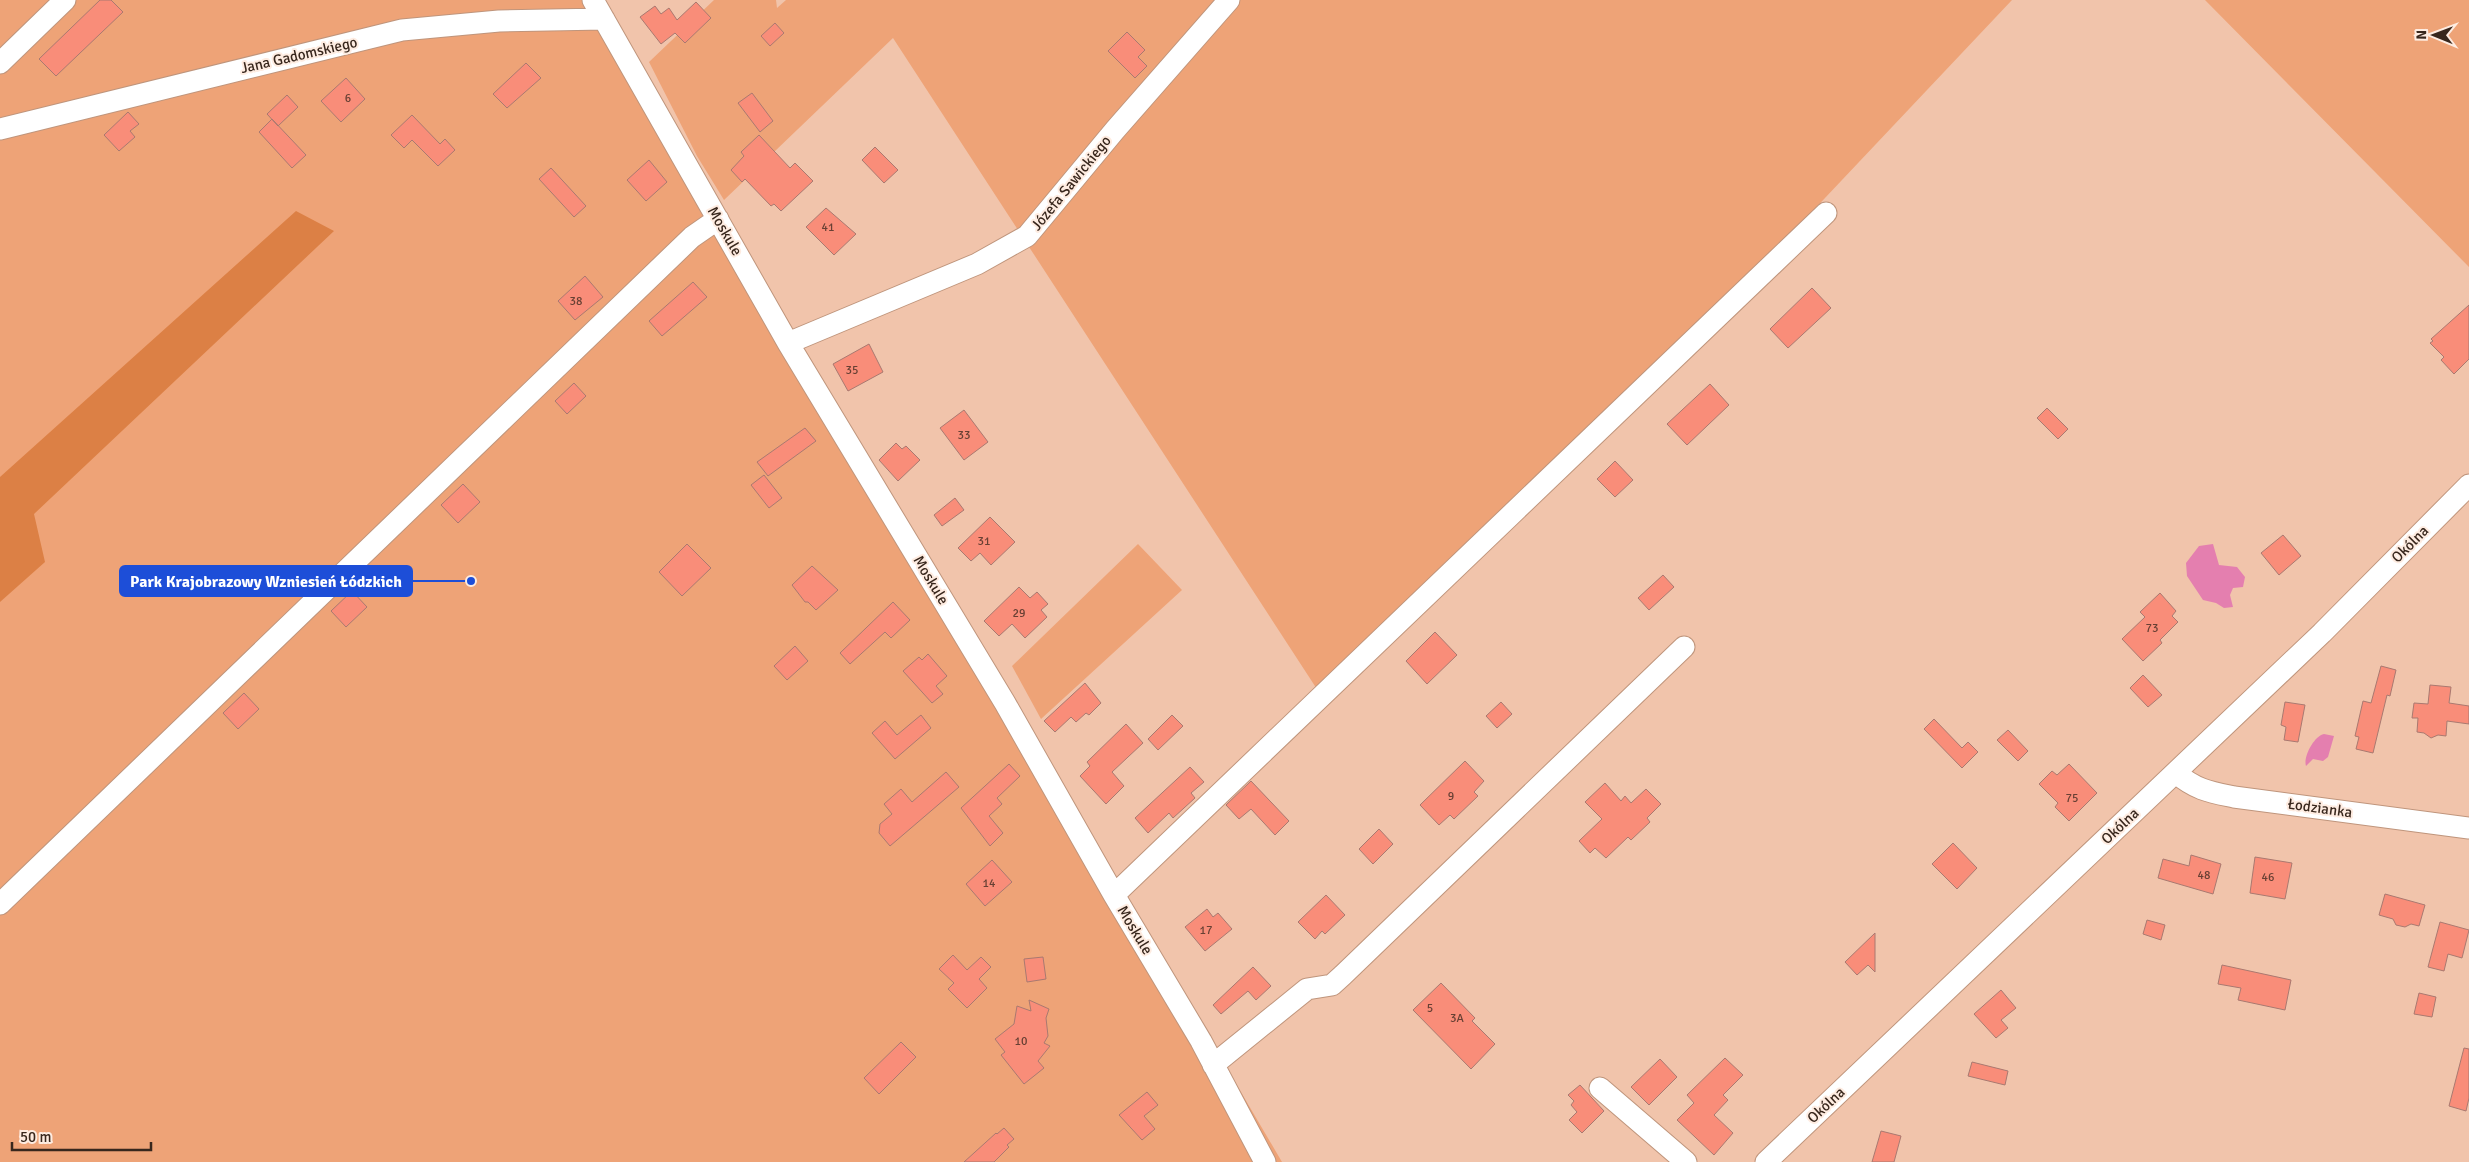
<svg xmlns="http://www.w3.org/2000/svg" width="2469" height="1162" viewBox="0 0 2469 1162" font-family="Signika,sans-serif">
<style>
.green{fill:#eea377}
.forest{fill:#dc8045}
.water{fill:#e47faf}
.building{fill:#f98d79;stroke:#a97970}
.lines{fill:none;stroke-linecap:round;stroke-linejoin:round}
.minor-casing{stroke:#bf957c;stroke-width:23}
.minor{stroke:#fff;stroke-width:21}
.labels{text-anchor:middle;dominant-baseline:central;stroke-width:4;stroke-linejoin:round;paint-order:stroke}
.number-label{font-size:12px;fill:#684034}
.street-label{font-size:15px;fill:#38271d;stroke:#feece1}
.leader{fill:none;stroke:#1d4ed8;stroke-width:2}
.callout-dot{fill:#1d4ed8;stroke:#feece1;stroke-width:2}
.callout{fill:#1d4ed8;stroke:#1d4ed8;stroke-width:2}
.callout-label{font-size:16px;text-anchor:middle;font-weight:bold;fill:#fff}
</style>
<rect width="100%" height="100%" fill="#f1c4ab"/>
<path class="green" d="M0,0h600l682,1162h-1282z
M714,0h62l1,8 9,-8h1226l-456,483 -230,220 -433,-665 -169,162 -27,-44 -48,-94z
M2205,0h264v267z
M1138,544l44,46 -141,129 -29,-53z"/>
<path class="forest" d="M296,211l38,20 -300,283 11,48 -45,40v-125z"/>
<path class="water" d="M2213,544l6,21 18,2 8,10 -2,10 -10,1 -3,7 3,12 -9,1 -8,-5 -13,-3 -16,-24 -1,-13 13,-17z
M2324,734l10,2 -6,21 -5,4 -10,-2 -7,7c-3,-9 8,-30 18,-32z"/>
<path class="building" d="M100,0h11l12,12 -67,64 -17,-17z
M696,2l15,16 -26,25 -10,-10 -14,11 -21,-27 15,-11 6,8 8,-6 8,12z
M775,23l9,10 -14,13 -9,-10z
M1127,32l18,18 -7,7 9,9 -12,12 -27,-27z
M526,63l15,15 -34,30 -14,-14z
M346,78l19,21 -24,23 -20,-21z
M752,93l21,28 -13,11 -22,-29z
M287,95l11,12 -20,19 -11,-12z
M128,112l11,12 -9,7 5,6 -16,14 -15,-16z
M412,115l28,29 5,-5 10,11 -17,16 -26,-26 -8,8 -13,-13z
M272,119l34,36 -14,13 -33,-36z
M759,135l31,33 5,-5 18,18 -32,30 -7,-7 -3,2 -26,-27 -3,3 -11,-12 13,-14 -3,-4z
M875,147l23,23 -14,13 -22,-23z
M649,160l18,22 -21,19 -19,-21z
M551,168l35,38 -12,11 -35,-38z
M826,208l30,26 -22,21 -28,-28z
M585,276l18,21 -28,23 -17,-19z
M693,282l14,15 -45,39 -13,-15z
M1812,288l19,20 -43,40 -18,-19z
M2469,305v54l-15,15 -13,-14 3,-3 -14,-14 3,-2 -2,-2z
M869,344l14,28 -35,19 -15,-27z
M574,383l12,13 -19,18 -12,-13z
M1710,384l19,21 -42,40 -20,-21z
M2047,408l21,21 -10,10 -21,-21z
M964,410l24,32 -24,18 -24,-32z
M805,428l11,13 -48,35 -11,-14z
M896,443l6,6 4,-3 14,14 -22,21 -19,-21z
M1615,461l18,19 -18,17 -18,-18z
M764,475l18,23 -13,10 -18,-23z
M463,484l17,18 -22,21 -17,-18z
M955,498l9,12 -22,16 -8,-11z
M990,517l25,25 -24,23 -11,-12 -9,8 -13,-13z
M2283,535l18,21 -22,19 -18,-22z
M687,544l24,24 -29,28 -23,-24z
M812,566l26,24 -22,20 -8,-8h-3l-13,-17z
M1663,575l11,12 -25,23 -11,-12z
M1019,587l11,11 7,-6 11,12 -7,6 6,7 -22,21 -13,-14 -13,12 -15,-15z
M352,591l15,16 -21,20 -15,-16z
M2160,593l16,18 -4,5 6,6 -18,18 2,3 -19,18 -21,-22 23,-22 -5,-5z
M893,602l17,18 -19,18 -6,-6 -35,32 -10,-11z
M1435,632l22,23 -30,29 -21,-23z
M795,646l13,15 -21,19 -13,-14z
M928,654l19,22 -11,10 7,8 -11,9 -29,-32 16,-14 3,3z
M2381,666l15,4 -6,26 -3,-1 -14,58 -17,-4 3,-12 -4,-1 8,-35 8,2z
M2143,675l19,20 -14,12 -18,-19z
M1085,683l16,20 -12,12 -3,-2 -10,9 -5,-5 -16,15 -11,-11z
M2430,685l21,2 -2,16 20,3v18l-22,-3 -1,15 -8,-1 -7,3 -7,-5 -7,-1 1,-14h-6l2,-15 14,1z
M244,693l15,16 -21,20 -15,-16z
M1501,702l11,12 -15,14 -11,-12z
M2285,702l20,3 -7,37 -14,-2 2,-13 -5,-2z
M921,715l10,13 -36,31 -23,-26 13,-12 12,14z
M1172,715l11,11 -25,24 -10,-11z
M1934,719l28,29 6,-6 10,10 -16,16 -38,-39z
M1126,724l17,19 -31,29 12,14 -18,18 -26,-28 10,-10 -3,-4z
M2008,730l20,21 -10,10 -21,-21z
M1465,761l19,20 -10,11 4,4 -24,23 -4,-4 -11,10 -19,-20z
M1009,764l11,12 -23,22 5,6 -13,12 14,17 -13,13 -29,-38z
M2069,764l28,29 -28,28 -14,-14 3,-4 -19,-19 13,-13 5,4z
M1190,767l14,15 -13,11 4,5 -22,20 -4,-5 -21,20 -13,-15z
M946,772l13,15 -69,59 -11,-13 1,-9 12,-10 -8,-10 17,-15 11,13z
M1251,781l38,40 -14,14 -24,-26 -12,10 -13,-14z
M1605,783l16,18 4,-5 6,7 15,-14 15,15 -14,14 3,4 -19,18 -3,-3 -22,21 -11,-10 -5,5 -11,-12 23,-22 -17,-17z
M1379,829l14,15 -20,20 -14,-15z
M1953,843l24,25 -20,21 -25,-25z
M2191,855l30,9 -8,30 -55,-16 5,-19 26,7z
M2255,857l37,6 -7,36 -35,-6z
M992,860l20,22 -27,24 -19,-22z
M2385,894l40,11 -6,21 -8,-2 -6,3 -9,-2 -3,-6 -14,-4z
M1326,895l19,20 -20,19 -3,-3 -7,8 -17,-17z
M1207,909l6,8 5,-4 14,16 -27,22 -20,-24z
M2147,920l18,5 -4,15 -18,-6z
M2440,922l29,8 -7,28 -14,-4 -4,17 -16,-4z
M1875,933v39l-7,-7 -11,10 -12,-13z
M953,955l14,15 14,-13 10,10 -12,12 8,9 -20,20 -19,-19 6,-6 -15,-14z
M1043,957l3,22 -19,3 -3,-23z
M2222,965l69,15 -6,30 -47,-10 3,-12 -23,-4z
M1253,967l18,19 -15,14 -8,-9 -27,23 -8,-9z
M1441,983l34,35 -3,3 23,23 -24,25 -58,-59z
M2001,990l15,18 -15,12 7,8 -12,10 -22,-24z
M2419,993l17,4 -4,20 -18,-3z
M1029,1000l20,9 -3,9 2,18 -4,7 6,3 -12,15 6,7 -20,16 -23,-29 4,-3 -10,-13 19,-15 3,-18 14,5z
M901,1042l15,15 -37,37 -15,-16z
M2464,1048l5,1v49l-3,13 -17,-5z
M1725,1058l18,17 -20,20 5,5 -14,15 19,18 -19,22 -37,-35 17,-17 -7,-8z
M1660,1059l17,18 -28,28 -18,-18z
M1972,1062l36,9 -3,14 -37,-9z
M1580,1085l24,26 -22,22 -13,-13 8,-8 -6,-7 3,-4 -6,-6z
M1147,1092l11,13 -14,11 11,13 -13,11 -23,-25z
M1004,1128l10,11 -7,6 2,2 -15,15h-30l32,-29 1,1z
M1881,1131l20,5 -7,26h-22z"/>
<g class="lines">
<defs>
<path id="minor" d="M593,0l195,343 217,360 109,192 87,146 64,121
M0,63l65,-63
M0,129l402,-99 97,-9 105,-2
M788,343l189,-79 50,-28 88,-106 114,-130
M2176,773c20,17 34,19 58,24l235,31
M1114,895l712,-682
M0,904l692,-667 26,-18
M1213,1065l94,-76 25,-4 11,-10 341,-328
M1600,1088l86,74
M1766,1162l556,-529 147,-148"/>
</defs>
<use href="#minor" class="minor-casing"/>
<use href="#minor" class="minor"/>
</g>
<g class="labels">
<g class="number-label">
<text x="348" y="98">6</text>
<text x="828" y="227">41</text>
<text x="576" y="301">38</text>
<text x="852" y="370">35</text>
<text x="964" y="435">33</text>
<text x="984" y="541">31</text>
<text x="1019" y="613">29</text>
<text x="2152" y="628">73</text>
<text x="1451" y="796">9</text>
<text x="2072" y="798">75</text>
<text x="2204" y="875">48</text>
<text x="2268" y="877">46</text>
<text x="989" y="883">14</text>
<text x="1206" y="930">17</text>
<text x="1430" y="1008">5</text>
<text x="1457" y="1018">3A</text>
<text x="1021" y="1041">10</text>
</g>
<g class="street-label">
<text transform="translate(299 55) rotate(-13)">Jana Gadomskiego</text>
<text transform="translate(1071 183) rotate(-51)">Józefa Sawickiego</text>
<text transform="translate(725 231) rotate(60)">Moskule</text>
<text transform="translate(2410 544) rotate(-45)">Okólna</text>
<text transform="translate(931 580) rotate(59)">Moskule</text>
<text transform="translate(2320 808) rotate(8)">Łodzianka</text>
<text transform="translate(2120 826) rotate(-43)">Okólna</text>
<text transform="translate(1135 930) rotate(59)">Moskule</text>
<text transform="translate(1826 1105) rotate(-43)">Okólna</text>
</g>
</g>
<path class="leader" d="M471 581L412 581"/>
<circle class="callout-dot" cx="471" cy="581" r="5"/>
<rect class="callout" x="120" y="566" width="292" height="30" rx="5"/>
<g class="callout-label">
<text x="266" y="587">Park Krajobrazowy Wzniesień Łódzkich</text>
</g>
<g transform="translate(2434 35) rotate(271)" stroke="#feece1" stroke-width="4" paint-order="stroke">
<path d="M0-4L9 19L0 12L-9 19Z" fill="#38271d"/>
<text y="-8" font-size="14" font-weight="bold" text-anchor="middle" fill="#38271d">N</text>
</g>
<path d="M12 1142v8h139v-8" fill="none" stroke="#38271d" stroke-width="2.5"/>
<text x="20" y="1142" font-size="15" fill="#38271d" stroke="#feece1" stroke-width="4" paint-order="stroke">50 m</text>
</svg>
